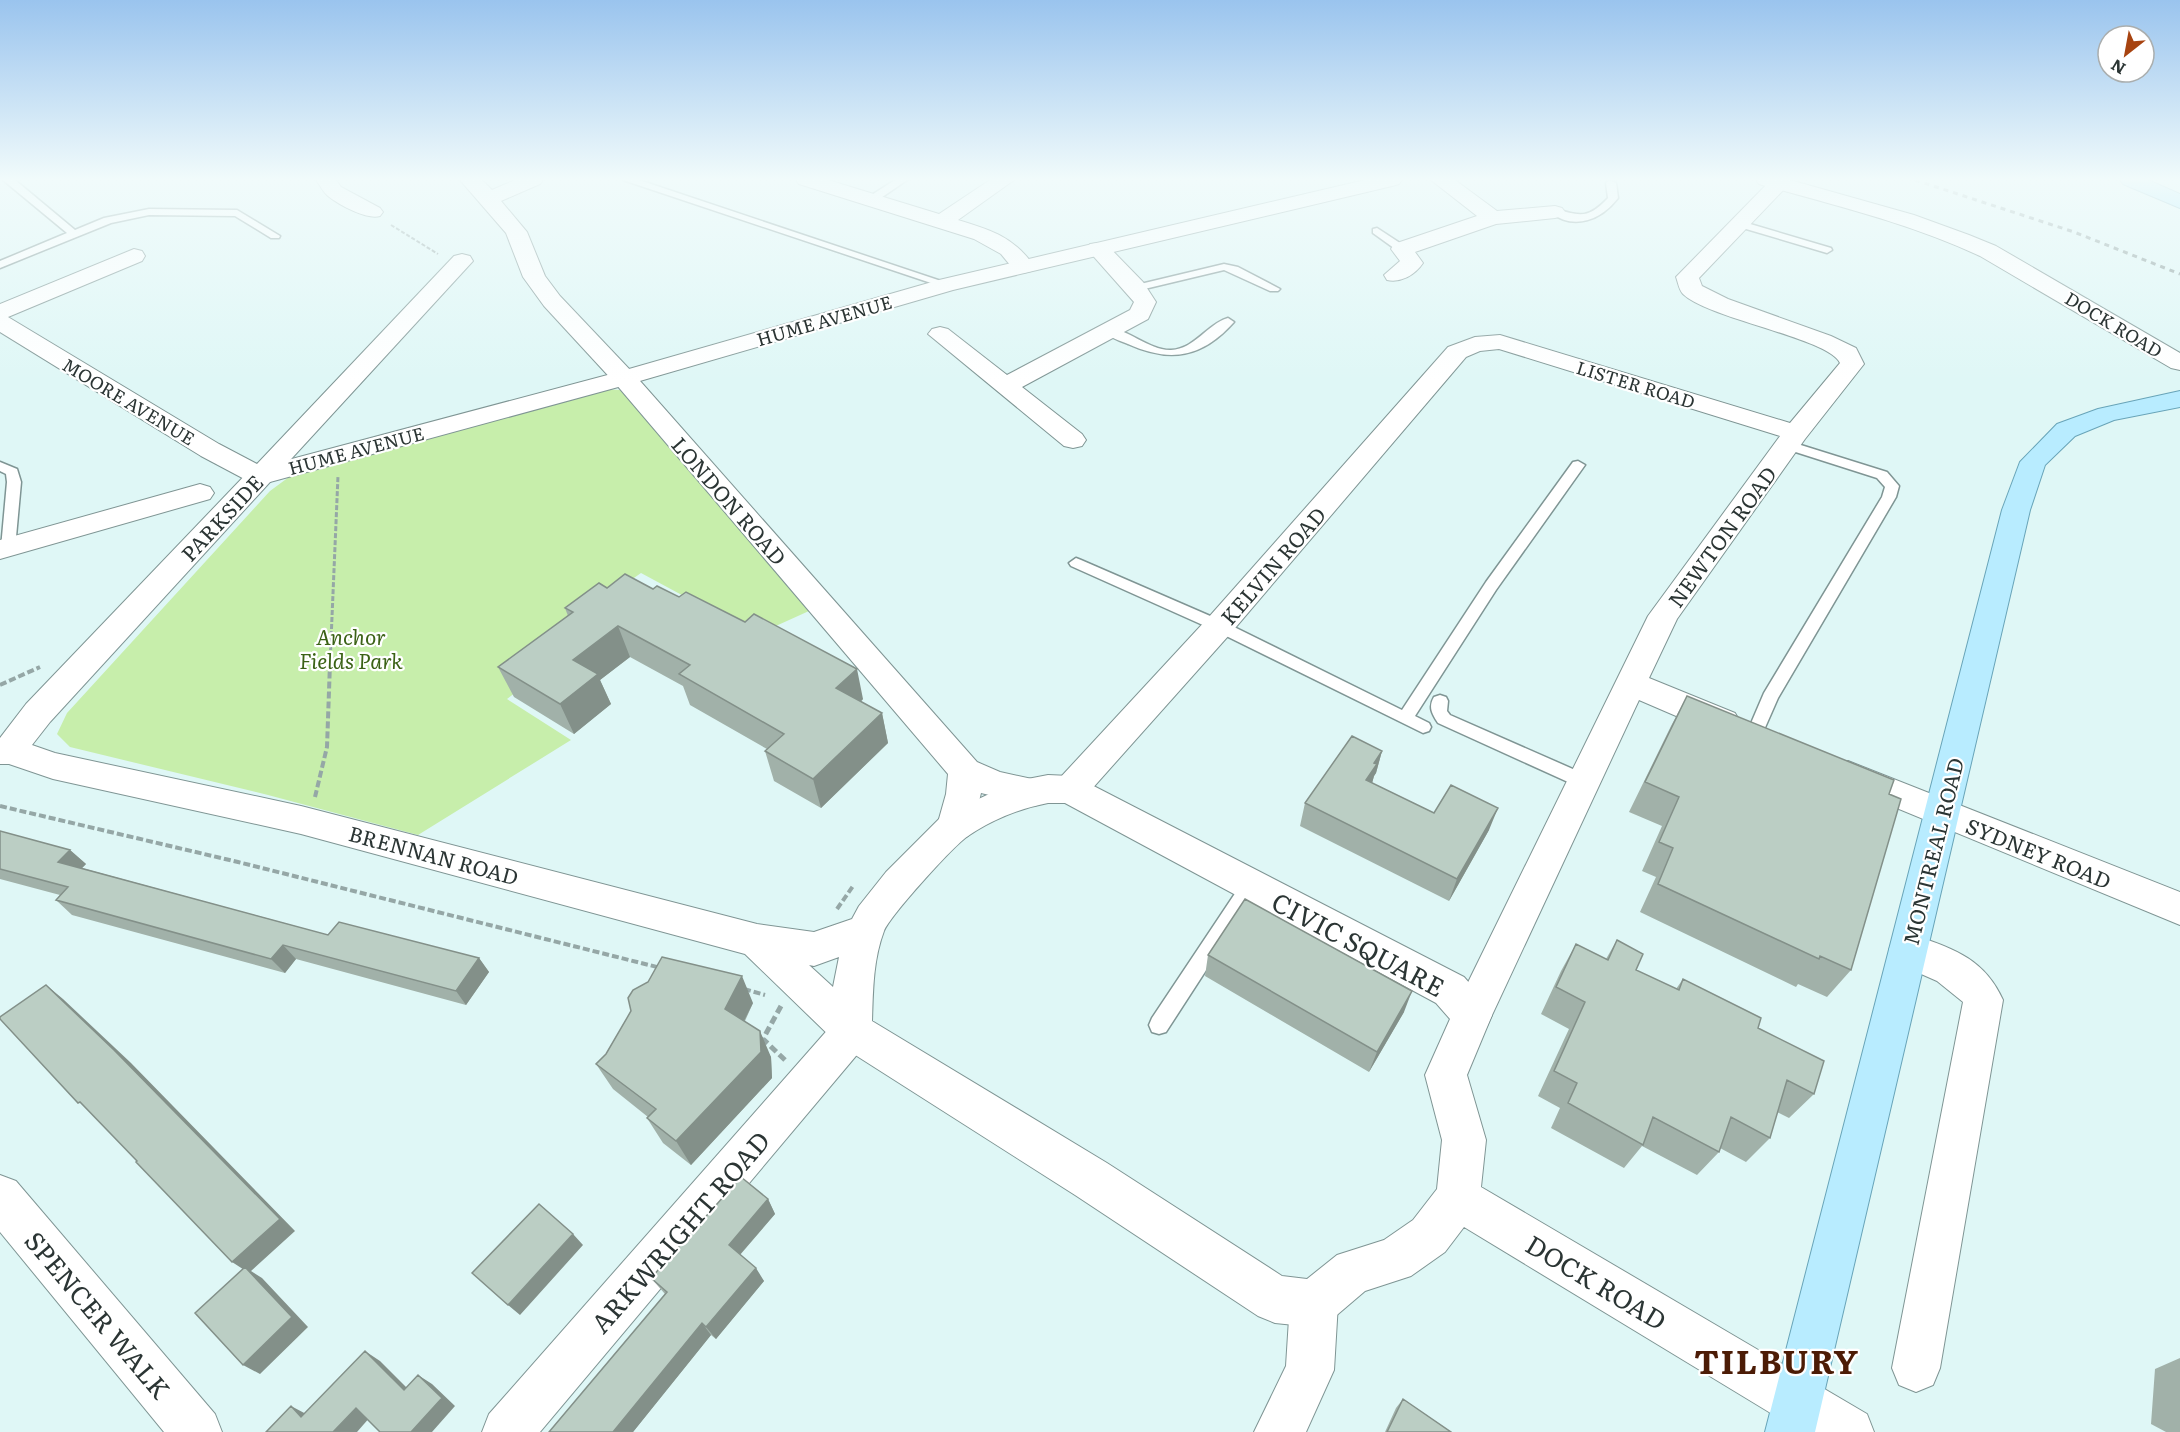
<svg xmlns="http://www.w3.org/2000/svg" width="2180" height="1432" viewBox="0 0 2180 1432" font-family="Literata,serif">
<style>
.green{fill:#c7eeab}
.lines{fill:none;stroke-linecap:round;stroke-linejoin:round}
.service-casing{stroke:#7f9594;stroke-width:3}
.minor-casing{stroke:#7f9594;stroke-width:2}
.tertiary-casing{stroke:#7f9594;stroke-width:2}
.primary-casing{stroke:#68a4b8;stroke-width:2}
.trunk-casing{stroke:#68a4b8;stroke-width:2}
.path-far3{stroke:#95a7a6;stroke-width:2;stroke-dasharray:4 2;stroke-linecap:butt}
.path-far2{stroke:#95a7a6;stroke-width:3;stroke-dasharray:5 2;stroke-linecap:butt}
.path-far1{stroke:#95a7a6;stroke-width:4;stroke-dasharray:7 3;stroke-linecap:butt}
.path{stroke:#95a7a6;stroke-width:5;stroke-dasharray:8 4;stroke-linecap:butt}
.service{fill:#fff;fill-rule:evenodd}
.minor{fill:#fff;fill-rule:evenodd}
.tertiary{fill:#fff;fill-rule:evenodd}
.primary{fill:#b8ecff;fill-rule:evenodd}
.trunk{fill:#a0e6ff;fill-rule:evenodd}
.rail{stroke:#8a9c9b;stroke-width:3;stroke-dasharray:5 5;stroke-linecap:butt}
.wall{fill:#a1b1a9}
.shaded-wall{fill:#839089}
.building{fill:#bbcec4;stroke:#839089;stroke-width:1.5}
.labels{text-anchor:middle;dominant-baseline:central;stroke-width:4.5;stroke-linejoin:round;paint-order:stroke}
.far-street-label{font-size:18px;fill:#2b3534;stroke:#fff}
.street-label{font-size:21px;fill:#2b3534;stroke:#fff}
.park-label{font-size:21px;font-style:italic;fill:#3b6216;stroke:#fff}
.near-street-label{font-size:26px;fill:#2b3534;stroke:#fff}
.near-district-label{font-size:33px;font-weight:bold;letter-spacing:1.5px;fill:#4c1c06;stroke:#fff}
</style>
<rect width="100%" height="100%" fill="#dff7f6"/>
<path class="green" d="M603,389l17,1 5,4 184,217 -53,24 -115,-62 -34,24 -29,47 -71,55 64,41 -153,95 -150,-40 -198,-48 -13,-13 10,-21 203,-222 19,-14 14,-6z"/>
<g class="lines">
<defs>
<path id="service" d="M3,180h12l60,50 29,-12 45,-9 88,1 43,26 -1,2h-8l-36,-22 -86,-1 -38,8 -111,45v-7l67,-28z
M623,180h16l314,105 -2,2h-8z
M895,180h12l-32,22h-8v-4z
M1609,180l7,3 2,15c-17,22 -44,33 -68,14l5,-3c26,7 33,10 53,-11l-2,-15z
M1740,221l91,27 1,2 -5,3 -91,-27v-4z
M1377,228l29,19v4h-8l-25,-18v-4z
M1224,264l14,3 42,22 -2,2h-8l-46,-21 -88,21 -6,-3 2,-2z
M1228,318l6,4c-32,36 -64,41 -106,22 -8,-3 -19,-7 -25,-13l2,-3c18,-3 44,23 66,22 24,-1 36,-26 57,-32z
M1788,441l99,31 12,14 -3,11 -118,201 -18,41 -6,2 -6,-2 -2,-4 18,-42 118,-196 3,-10 -8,-9 -94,-30 -2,-3z
M1578,461l7,4 -89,125 -81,126 14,7 2,4 -2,4 -6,2 -209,-103 -143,-64 -2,-3 7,-5 5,2 143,62 178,88 84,-128 87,-120z
M0,462l17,7 4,13 -6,66 -7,5 -7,-5 6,-66 -1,-8 -6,-3z
M1440,695l6,2 2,4 -1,10 3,4 141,62 3,5 -3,5 -6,2 -6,-2 -141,-64c-6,-9 -10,-16 -4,-26z
M1251,877l7,3 2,5 -2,5 -92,142 -7,2 -7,-2 -3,-7 3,-7 92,-138z"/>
<path id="minor" d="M316,180h20l5,7 39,21 3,4 -3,4c-13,4 -41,-11 -52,-20 -5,-4 -8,-11 -12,-16z
M460,180h22l10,10 23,-10h28l-3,4 -39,17 26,31 18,44 15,20 73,77 344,389 23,10 46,10 5,10 -5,10 -12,4 -53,-13 -8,33 -5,10 -13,4 -13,-4 -5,-10 9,-32 2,-20 -333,-391 -71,-77 -21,-29 -17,-44z
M796,180h32l111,34 51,-34h24l-56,40c33,10 56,17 76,46l-3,5 -8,2 -8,-2 -14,-17 -27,-15 -175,-55z
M1431,180h24l42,31 58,-5 7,2 3,4 -3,4 -7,2 -59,6 -81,28 8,11c-8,12 -22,20 -36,17l-3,-5 16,-14 -9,-12 3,-5 83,-28z
M1771,180h16l2,4 -90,94 3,8 26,13 103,37 25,12 8,16 -59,75 -128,180 -28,59 86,35 5,9 -5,9 -12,3 -12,-3 -72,-31 -153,328 -14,5 -14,-5 -6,-13 196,-399 132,-180 -281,-87 -19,2 -14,6 -236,277 -148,166 -12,4 -12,-4 -5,-10 5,-10 150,-162 240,-271 27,-10 25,-2 290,88 50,-60c-12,-25 -131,-44 -157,-69 -4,-4 -5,-12 -7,-17z
M1098,243l8,1 37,38 13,20 -8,17 -126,68 60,47 4,6 -4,6 -9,2 -9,-2 -136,-112 4,-5 8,-2 8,2 59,46 123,-65 4,-8 -47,-53 3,-5z
M134,249l8,2 3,5 -3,5 -134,56 211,127 38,20 197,-208 8,-2 8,2 3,5 -203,221 -10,2 -10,-2 -49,-26 -201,-124v-28z
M200,484l10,3 4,6 -4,6 -210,60v-19z
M1848,761l332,131v33l-344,-142 -5,-9 5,-9z
M1908,933c42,15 75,23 95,67l-63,368 -7,17 -17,7 -17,-7 -7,-17 71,-366 -26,-21 -43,-19 -5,-12 5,-12z
M852,1012l14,6 6,13 -6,13 -326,388h-58l7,-18 349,-396z
M0,1175l16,6 199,233 7,18h-58l-164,-200z
M1314,1279l17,7 7,17 -4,67 -28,62h-52l32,-66 4,-63 7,-17z"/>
<path id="tertiary" d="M1365,180h37l-3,4 -7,2 -439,104 -320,93 -363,99 -220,240 -18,23 23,8 246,53 456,118 57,8 38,-13 7,-13 27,-34 56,-56 75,-35 31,-6 22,1 12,4 382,197 22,25 6,13 -25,60 19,65 -5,47 386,227 7,18h-72l-338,-205 -19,25 -34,24 -46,15 -34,29 -17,7 -39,-4 -17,-7 -183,-121 -237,-151 -93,-90 -444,-120 -248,-55 -44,-15h-9v-26l26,-34 224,-234 365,-97 324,-93zM1048,803h17l371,200 14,16 -25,56 17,65 -5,49 -24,31 -29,20 -47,15 -30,24 -25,-3 -175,-113 -235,-142c1,-30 1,-61 12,-90 6,-15 69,-85 84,-95 23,-16 53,-28 80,-33zM839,957l-6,30 -24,-22 5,1z
M1756,180h34l124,35 55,20 27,11 184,107v17l-9,-2 -191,-112c-71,-33 -146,-51 -221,-72z"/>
<path id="primary" d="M2180,391v16l-66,13 -39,16 -30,29 -15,45 -215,922h-50l237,-922 18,-48 37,-38 41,-15z"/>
<path id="trunk" d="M2120,180h28l32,14v14l-57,-24z"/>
</defs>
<use href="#service" class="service-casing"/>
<use href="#minor" class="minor-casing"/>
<use href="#tertiary" class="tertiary-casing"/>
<use href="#primary" class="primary-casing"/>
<use href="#trunk" class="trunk-casing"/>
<path class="path-far3" d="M391,225l47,29"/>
<path class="path-far2" d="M330,664l8,-188"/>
<path class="path-far1" d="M0,685l40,-18
M315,797l12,-50 3,-84
M0,806l238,56 423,106
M837,909l16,-23
M744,989l21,6"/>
<path class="path" d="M781,1006l-18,33 22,21"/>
<use href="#service" class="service"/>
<use href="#minor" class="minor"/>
<use href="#tertiary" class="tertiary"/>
<use href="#primary" class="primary"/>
<use href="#trunk" class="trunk"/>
<path class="rail" d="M1915,180l159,52 106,42"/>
</g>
<path class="wall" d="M607,588l256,111 -2,3 21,11 6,30 -67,65 -47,-27 -9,-30 2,-2 -77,-44 -7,-19 -53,-29 -30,23 11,24 -37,30 -60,-37 -16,-30 70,-51 -3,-8z
M1687,696l202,98 -38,176 -24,27 -29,-13 -2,3 -156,-75 16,-35 -14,-6 20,-45 -33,-14 42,-86z
M1382,751l-6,22 -2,3 -2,7 62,30 55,17 -40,71 -149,-75 5,-23z
M0,831l70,19 16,14 -4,4 246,67 151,23 10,14 -23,33 -170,-46 -11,14 -213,-58 -16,-15 4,-5 -60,-16z
M1617,940l19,30 40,19 7,-10 75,49 56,66 -25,24 -12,-6 -7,26 -24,24 -26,-14 -1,4 -22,23 -55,-29 -18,22 -73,-40 9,-20 -22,-12 31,-67 -28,-15 20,-43 15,-27 30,15z
M1208,955l196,57 -35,60 -164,-96z
M753,1003l-8,18 26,36 1,21 -81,87 -28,-22 -16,-25 1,-1 -35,-28 -17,-25 10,-10 25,-43z
M768,1199l7,15 -35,41 24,26 -48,58 -5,-4 -78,97h-84l116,-138 -14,-16z
M2180,1358v74h-14l-15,-8 4,-55z
M1403,1399l48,33h-66l11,-24z"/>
<path class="shaded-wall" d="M618,626l12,31 -30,23 11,24 -37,30 -14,-30 13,-44z
M857,669l6,30 -21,19 -6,-30z
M882,713l6,30 -67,65 -8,-29z
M1382,751l-6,22 -2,3 -3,11 -5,-7 8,-17z
M1498,808l-9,22 -40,71 8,-22z
M70,850l16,14 -12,12 -16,-14z
M283,945l13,14 -11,14 -14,-14z
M479,958l10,14 -23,33 -10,-14z
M742,976l11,27 -16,32 -12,-26z
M46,985l17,14 68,64 164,168 -44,40 11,7 46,49 -48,47 -17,-9 6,-92 -17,-11z
M1412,991l-8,21 -35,60 8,-20z
M760,1031l11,26 1,21 -81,87 -15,-24z
M768,1199l7,15 -38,44 -8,-13z
M573,1234l10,11 -63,70 -12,-10z
M756,1268l8,13 -48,58 -10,-12z
M702,1323l9,12 -78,97h-20z
M365,1351l15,10 38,38 -14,-9z
M418,1375l14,9 23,22 -23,26h-21z
M291,1406l17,9 -7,2z
M356,1408l15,8 -14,16h-24z"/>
<path class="building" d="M625,574l28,15 4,-3 22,11 7,-5 59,30 9,-8 103,55 -21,19 46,25 -69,66 -48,-28 19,-17 -105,-60 11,-9 -72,-39 -45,34 25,14 -38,30 -62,-37 75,-55 -8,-4 34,-25 8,5z
M1687,696l207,84 -5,14 12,5 -50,171 -31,-14 -1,3 -161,-75 15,-36 -14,-6 20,-45 -34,-15z
M1352,736l30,15 -8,12 3,1 -11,16 68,33 17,-28 47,23 -41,71 -152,-76z
M0,831l70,19 -12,12 270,73 11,-13 140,36 -23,33 -173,-46 -12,14 -215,-59 12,-13 -68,-18z
M1245,899l167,92 -35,61 -169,-97z
M1617,940l26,14 -7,16 43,20 4,-11 78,39 -3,10 66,33 -10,33 -27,-14 -17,58 -39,-21 -12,35 -66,-35 -10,28 -75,-42 9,-20 -23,-12 31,-69 -29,-15 20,-43 32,16z
M662,957l80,19 -17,33 35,22 1,21 -85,89 -29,-23 9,-9 -60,-45 10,-10 25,-43 -3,-13 5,-8 15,-8z
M46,985l68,65 166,169 -48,43 -96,-100 1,-1 -57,-59 -2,1 -78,-84v-2z
M741,1177l27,22 -39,46 27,23 -50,59 -4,-4 -89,109h-64l118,-140 -16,-14z
M539,1204l34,30 -65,71 -36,-32z
M245,1267l47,50 -49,48 -48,-52z
M365,1351l39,39 14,-15 24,23 -31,34h-31l-24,-24 -23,24h-67l25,-26 10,11z
M1403,1399l48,33h-64z"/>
<linearGradient id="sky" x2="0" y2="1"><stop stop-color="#9ac4ee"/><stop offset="0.47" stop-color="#f1fbfb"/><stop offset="1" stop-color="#f1fbfb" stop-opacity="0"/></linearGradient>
<rect width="2180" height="381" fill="url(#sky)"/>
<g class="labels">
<g class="far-street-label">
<text transform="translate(824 320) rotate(-16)">HUME AVENUE</text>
<text transform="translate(2114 324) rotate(31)">DOCK ROAD</text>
<text transform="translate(1636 384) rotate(17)">LISTER ROAD</text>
<text transform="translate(129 401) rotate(31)">MOORE AVENUE</text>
<text transform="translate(356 450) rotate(-15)">HUME AVENUE</text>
</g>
<g class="street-label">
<text transform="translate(730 500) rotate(49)">LONDON ROAD</text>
<text transform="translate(221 517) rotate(-47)">PARKSIDE</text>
<text transform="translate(1721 536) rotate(-54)">NEWTON ROAD</text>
<text transform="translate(1272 565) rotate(-49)">KELVIN ROAD</text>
<text transform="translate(1932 851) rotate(-76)">MONTREAL ROAD</text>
<text transform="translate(2039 852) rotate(22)">SYDNEY ROAD</text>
<text transform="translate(434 854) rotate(15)">BRENNAN ROAD</text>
</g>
<g class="park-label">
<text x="351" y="635">Anchor<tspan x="351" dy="24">Fields Park</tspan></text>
</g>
<g class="near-street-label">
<text transform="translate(1359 943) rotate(28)">CIVIC SQUARE</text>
<text transform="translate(679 1231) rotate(-49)">ARKWRIGHT ROAD</text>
<text transform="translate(1597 1281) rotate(31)">DOCK ROAD</text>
<text transform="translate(99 1314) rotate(50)">SPENCER WALK</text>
</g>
<g class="near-district-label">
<text x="1777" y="1359">TILBURY</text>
</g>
</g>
<g transform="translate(2126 54) rotate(211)"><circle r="28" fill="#ffffff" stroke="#aaaeae" stroke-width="1.5"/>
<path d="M0-4.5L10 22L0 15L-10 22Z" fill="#a74310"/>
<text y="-9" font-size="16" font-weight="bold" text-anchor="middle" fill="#2b3534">N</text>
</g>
</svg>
